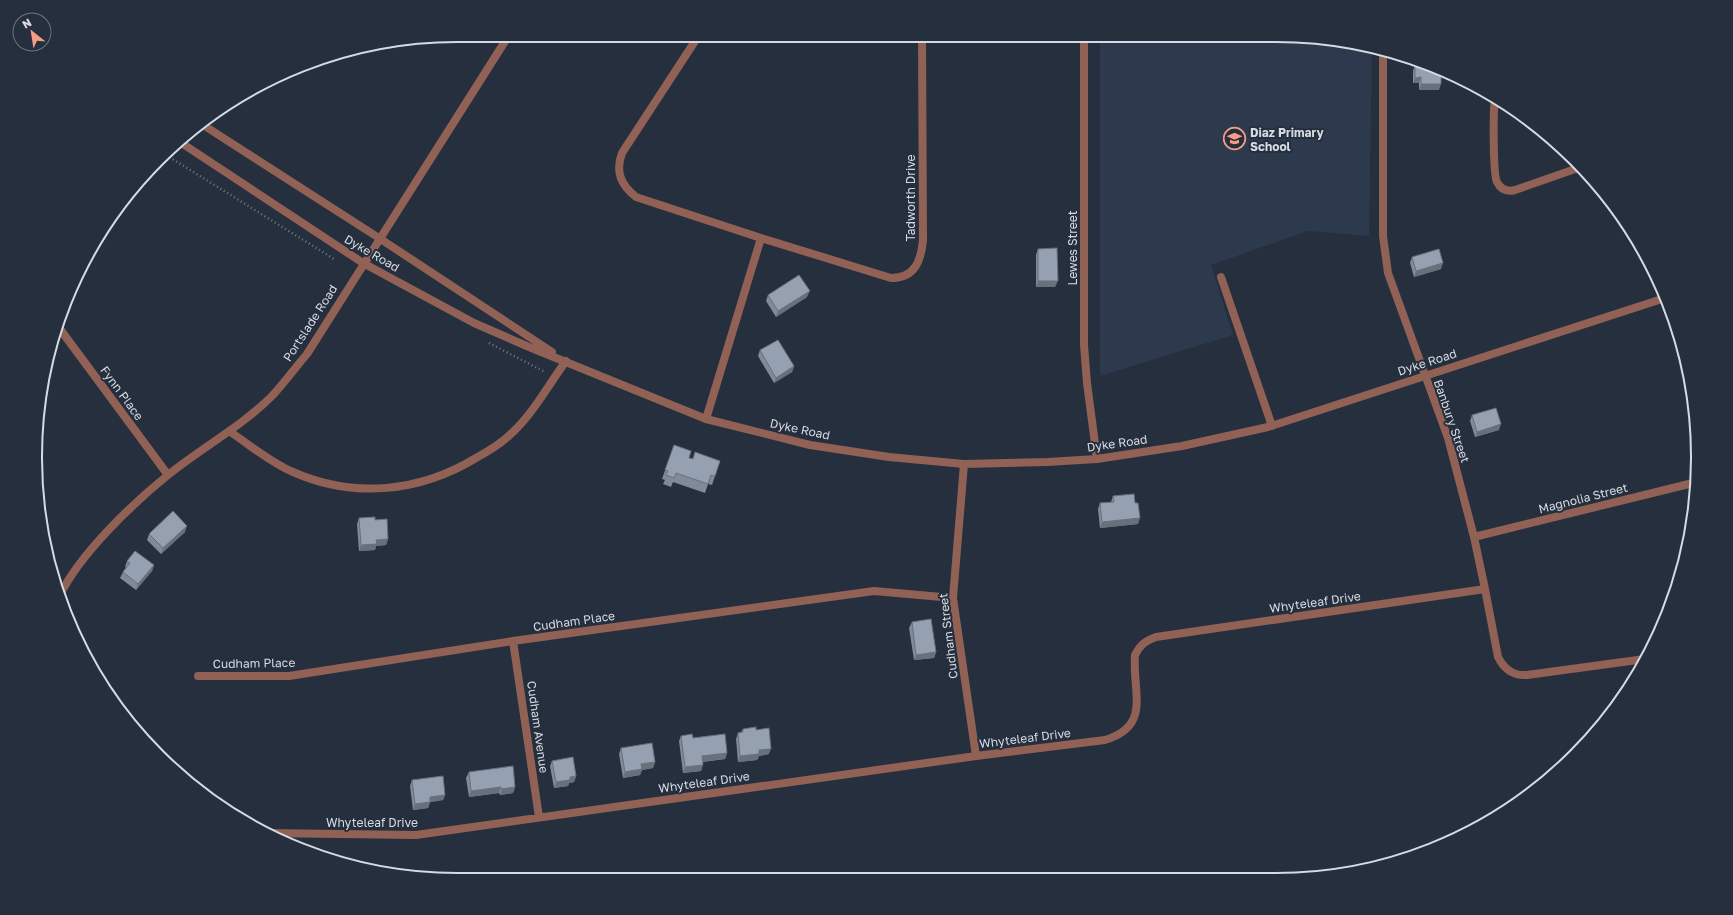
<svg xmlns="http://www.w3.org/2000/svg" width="1733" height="915" viewBox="0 0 1733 915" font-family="'Golos Text',sans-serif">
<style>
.built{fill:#2d394c}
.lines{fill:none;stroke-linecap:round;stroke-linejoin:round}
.path{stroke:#737b87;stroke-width:2.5;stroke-dasharray:1 3;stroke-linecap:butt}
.minor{stroke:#916155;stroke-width:8}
.tertiary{stroke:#916155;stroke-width:8}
.wall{fill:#808a98}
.shaded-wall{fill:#68707c}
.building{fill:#95a0b1;stroke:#68707c}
.labels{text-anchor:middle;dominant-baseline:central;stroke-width:4;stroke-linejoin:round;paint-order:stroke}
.poi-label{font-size:12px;font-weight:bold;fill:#d5dbe4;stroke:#262f3d;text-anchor:start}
.street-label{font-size:12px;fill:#d5dbe4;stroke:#262f3d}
.rim{fill:none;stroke:#d5dbe4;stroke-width:2}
</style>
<rect width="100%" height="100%" fill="#262f3d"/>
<path class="built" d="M1100,36h203l69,11 -3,189 -61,-5 -97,34 22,70 -133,41z"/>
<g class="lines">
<path class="path" d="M166,155l168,104
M489,343l56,29"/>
<path class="minor" d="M699,35l-77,118c-7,19 -1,32 14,44l125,41 130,40c24,0 30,-17 32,-38l-1,-205
M1084,36v309l3,38 10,76
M1383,49v187l5,37 60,165 26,99 11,52
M1495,99c-2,11 -2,76 2,83 4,8 10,10 18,8l66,-23
M1221,277l51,149
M57,325l111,150
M706,419l55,-181
M229,431c21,14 42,32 64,41 61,27 127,20 183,-14 13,-7 27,-16 37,-26 21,-20 36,-48 53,-71
M964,464l-11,134 23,158
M1474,537l223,-55
M60,595c20,-41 72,-91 108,-120 33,-27 73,-48 104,-79 12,-13 23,-28 35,-42l202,-319
M513,641l26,176
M198,676h91l224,-35 361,-50 79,7
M265,833l151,2 560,-79 129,-16c47,-14 27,-48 30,-85 5,-10 10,-14 21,-18l329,-48 13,68c6,12 15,19 29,18l118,-16"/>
<path class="tertiary" d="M200,123l179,115 173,114
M180,142l183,121 111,60 55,24 177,72 104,26 79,12 75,7 83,-2 50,-3 85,-13 86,-19 397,-129"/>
</g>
<path class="wall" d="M1415,65l24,25h-20v-7h-6v-12z
M1038,249l17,38h-19v-32z
M1412,257l29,12 -27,8 -4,-14z
M768,295l39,2 -31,20 -10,-16z
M760,350l34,16 -2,6 -18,11 -16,-27z
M1472,415l27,15 -24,7 -5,-16z
M674,445l15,13 4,1 27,2 -8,24 -4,-1 -3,9 -32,-11 -2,5 -8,-3 2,-4 -3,-1z
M1113,496l25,28 -38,4 -2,-19 2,-6 11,-1z
M359,518l16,2 13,19 -2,6 -10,1 -1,4 -16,1 -2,-27z
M185,532l-24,22 -14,-14 2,-6z
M127,561l27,4 -2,6 -16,19 -16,-12 3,-6 3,-4 -1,-1z
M912,622l24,30 -2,6 -20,2 -5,-32z
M743,729l13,1 13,24 -10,2 -2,4 -19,2 -2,-23 2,-6 3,-1z
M681,736l12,2 34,15 -2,6 -22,3 -2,9 -18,2 -4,-32z
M621,748l34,14 -2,6 -11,2 -2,5 -17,3 -4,-24z
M552,761l24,15 -2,6 -5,1 -1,3 -14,2 -4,-22z
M469,772l46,15 -2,6 -13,2 -1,-2 -30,4 -3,-19z
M412,780l33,15 -2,5 -13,2 -2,6 -15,2 -3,-24z"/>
<path class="shaded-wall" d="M1421,77l-2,6h-6l2,-5z
M1421,84h20l-2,6h-20z
M1443,263l-2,6 -27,8 2,-6z
M1038,281h20l-3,6h-19z
M810,291l-3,6 -31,20 2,-6z
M794,366l-2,6 -18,11 2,-5z
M1501,424l-2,6 -24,7 2,-5z
M1140,518l-2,6 -38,4 2,-6z
M187,526l-2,6 -24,22 2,-6z
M388,539l-2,6 -10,1 -1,4 -16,1 2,-6 15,-5z
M154,565l-2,6 -16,19 2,-6z
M936,652l-2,6 -20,2 2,-5z
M771,749l-2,5 -10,2 -2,4 -19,2 2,-6 19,-6z
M727,753l-2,6 -25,3 2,-6z
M655,762l-2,6 -11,2 -2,5 -17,3 2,-6 16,-8z
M703,765l-2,6 -18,2 2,-6z
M576,776l-2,6 -5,1 -1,3 -14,2 2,-6 14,-5z
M501,787l-2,6 -30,4 2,-6z
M515,787l-2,6 -13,2 2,-6z
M445,795l-2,5 -16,3 3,-6z
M430,802l-2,6 -15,2 2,-6z"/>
<path class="building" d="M1415,65h11l15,5v14h-20v-7l-6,1z
M1057,248l1,33h-20v-32z
M1439,249l4,14 -27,8 -4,-14z
M799,275l11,16 -32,20 -10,-16z
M778,340l16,26 -18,12 -16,-28z
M1496,408l5,16 -24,8 -5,-17z
M674,445l17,6 -2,7 4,1 2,-7 25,9 -5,15 -4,-1 -3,9 -32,-11 -2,5 -8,-3 2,-4 -3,-1z
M1134,494l1,9h3l2,15 -38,4 -2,-19 14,-1 -1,-6z
M173,511l14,15 -24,22 -14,-14z
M375,517v3l12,-1 1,20 -12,1 1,4 -16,1 -2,-27z
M135,551l19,14 -16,19 -15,-12 7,-9 -3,-2z
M931,619l5,33 -20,3 -4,-33z
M756,727v3l13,-2 2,21 -12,1v4l-19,2 -2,-23 5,-1v-3z
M692,734l1,4 32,-4 2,19 -25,3 1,9 -18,2 -4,-31z
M652,743l3,19 -14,2 1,5 -17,3 -4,-24z
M573,757l3,19 -6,1v3l-14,2 -4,-21z
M513,766l2,21 -13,2 -1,-2 -30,4 -2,-19z
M443,776l2,19 -15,2v5l-15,2 -3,-24z"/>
<defs>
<symbol id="school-ring" viewBox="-11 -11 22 22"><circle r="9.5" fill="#262f3d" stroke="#f49e88" stroke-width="1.5"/><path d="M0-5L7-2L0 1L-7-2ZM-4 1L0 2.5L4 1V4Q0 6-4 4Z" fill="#f49e88"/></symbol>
</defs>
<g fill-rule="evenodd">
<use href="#school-ring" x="1222" y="126" width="25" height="25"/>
</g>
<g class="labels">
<g class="poi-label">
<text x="1250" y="132">Diaz Primary<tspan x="1250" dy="14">School</tspan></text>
</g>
<g class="street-label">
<text transform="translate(910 198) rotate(-90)">Tadworth Drive</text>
<text transform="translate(1072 248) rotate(-90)">Lewes Street</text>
<text transform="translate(372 253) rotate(30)">Dyke Road</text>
<text transform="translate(310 323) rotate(-57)">Portslade Road</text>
<text transform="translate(1427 362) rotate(-18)">Dyke Road</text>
<text transform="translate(122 393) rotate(54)">Fynn Place</text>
<text transform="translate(1452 421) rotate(71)">Banbury Street</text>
<text transform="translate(800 429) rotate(12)">Dyke Road</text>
<text transform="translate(1117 443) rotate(-8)">Dyke Road</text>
<text transform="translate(1583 498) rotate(-14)">Magnolia Street</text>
<text transform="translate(1315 602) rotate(-8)">Whyteleaf Drive</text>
<text transform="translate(574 621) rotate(-8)">Cudham Place</text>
<text transform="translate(948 636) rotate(-97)">Cudham Street</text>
<text transform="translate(254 663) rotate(-1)">Cudham Place</text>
<text transform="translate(538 727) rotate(82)">Cudham Avenue</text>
<text transform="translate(1025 738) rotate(-7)">Whyteleaf Drive</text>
<text transform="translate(704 782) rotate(-8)">Whyteleaf Drive</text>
<text x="372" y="822">Whyteleaf Drive</text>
</g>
</g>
<path d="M0 0H1733V915H0ZM457 42H1276A415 415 0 0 1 1691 457V458A415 415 0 0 1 1276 873H457A415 415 0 0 1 42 458V457A415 415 0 0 1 457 42Z" fill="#262f3d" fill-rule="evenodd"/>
<path class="rim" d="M457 42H1276A415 415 0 0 1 1691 457V458A415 415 0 0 1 1276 873H457A415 415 0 0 1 42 458V457A415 415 0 0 1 457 42Z"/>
<g transform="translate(32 32) rotate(330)"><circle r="19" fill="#262f3d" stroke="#6c7480"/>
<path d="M0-3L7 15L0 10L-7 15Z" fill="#f49e88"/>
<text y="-6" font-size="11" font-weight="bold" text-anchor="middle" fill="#d5dbe4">N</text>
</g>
</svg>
